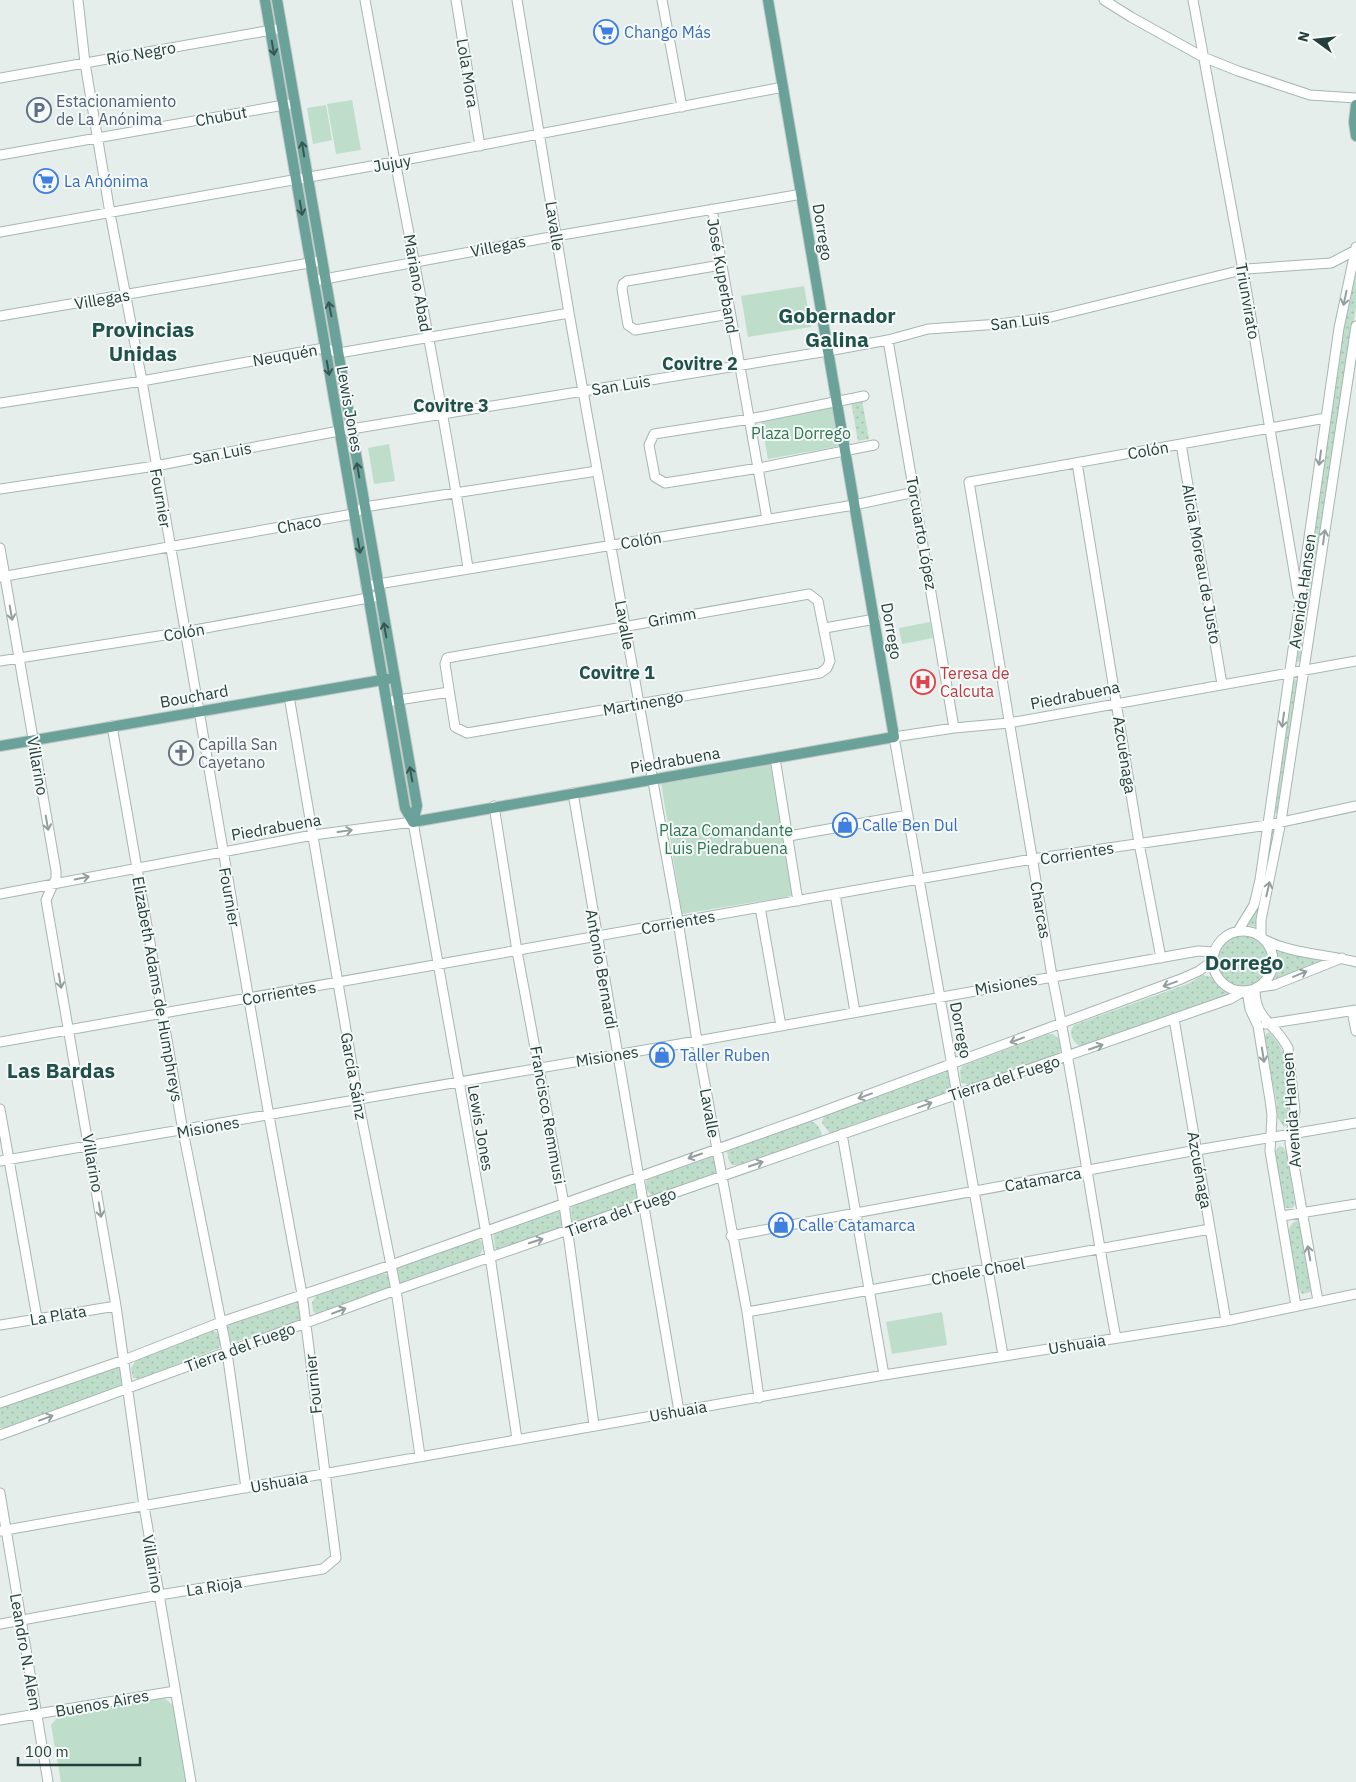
<svg xmlns="http://www.w3.org/2000/svg" width="1356" height="1782" viewBox="0 0 1356 1782" font-family="'IBM Plex Sans',sans-serif">
<style>
.grass{fill:url(#grass-dots)}
.park{fill:#bedecb}
.lines{fill:none;stroke-linecap:round;stroke-linejoin:round}
.minor-casing{stroke:#a7b6b3;stroke-width:11}
.major-casing{stroke:#c2c9c8;stroke-width:12}
.minor{stroke:#fff;stroke-width:9}
.major{stroke:#6aa29a;stroke-width:10}
.oneway{stroke:#365853}
.oneway2{stroke:#929f9d}
.labels{text-anchor:middle;dominant-baseline:central;stroke-width:4;stroke-linejoin:round;paint-order:stroke}
.shop-label{font-size:16px;fill:#366cbe;stroke:#f5faf8;text-anchor:start}
.street-label{font-size:16px;fill:#243f3b;stroke:#f5faf8}
.service-label{font-size:16px;fill:#4e5e75;stroke:#f5faf8;text-anchor:start}
.park-label{font-size:16px;fill:#2f7552;stroke:#f5faf8}
.health-label{font-size:16px;fill:#be3a42;stroke:#f5faf8;text-anchor:start}
.worship-label{font-size:16px;fill:#5b616d;stroke:#f5faf8;text-anchor:start}
.neighbourhood-label{font-size:18px;font-weight:bold;fill:#20514b;stroke:#f5faf8}
.district-label{font-size:21px;font-weight:bold;fill:#20514b;stroke:#f5faf8}
</style>
<defs>
<pattern id="grass-dots" width="8" height="8" patternUnits="userSpaceOnUse" patternTransform="scale(1.25)"><rect width="8" height="8" fill="#bedecb"/><path d="M2 2h.1M6 6h.1" fill="none" stroke="#a3c0af" stroke-width="1.8" stroke-linecap="round"/></pattern>
</defs>
<rect width="100%" height="100%" fill="#e5eeeb"/>
<path class="grass" d="M276,41h4l9,52 -4,1z
M293,116l9,51 -4,1 -9,-51z
M306,189l11,61 -4,1 -12,-61z
M1356,261v46l-55,354 -4,1 41,-300z
M323,290l9,52 -4,1 -9,-52z
M335,363l10,55h-4l-10,-54z
M862,400l7,39 -11,2 -7,-39z
M345,441h4l11,60 -4,1z
M363,519l10,55 -5,1 -10,-55z
M378,608l10,55 -4,1 -10,-55z
M1296,679l2,2 -19,132h-5l18,-131z
M393,716h4l16,91 -4,1z
M1278,826l-21,101 -11,-2 12,-21 14,-76z
M1217 962a26 26 0 1 1 52 0a26 26 0 1 1-52 0Z
M1272,946l64,14 -69,23 8,-23z
M1203,975l8,2 19,17 -150,52c-8,-4 -12,-14 -6,-21l116,-42z
M1269,1032c5,6 11,12 13,19 6,18 11,57 6,74l-4,2 -8,-12 1,-11 -13,-64 2,-6z
M1048,1034h5l7,6 1,12 -4,3 -86,31 -10,-4 -1,-11 2,-5z
M946,1072h5l3,5 -7,16 -116,42 -9,-12 2,-7z
M811,1121c6,2 10,8 11,15l-3,3 -79,26h-8l-3,-4 -2,-9 2,-3z
M1280,1146l4,2 3,6 8,51 -3,3h-6l-4,-5 -8,-51z
M713,1155h3l2,16 -4,4 -61,21 -6,-5 -1,-9 2,-4z
M636,1182l5,16 -3,3 -66,23 -1,-18z
M561,1209l5,10 -7,10 -61,21 -3,-2 -2,-16z
M1296,1221h3l12,71 -9,2c-7,-8 -15,-53 -13,-64 1,-4 3,-7 7,-9z
M476,1238l5,3 2,7 -4,9 -78,28 -4,-3 -2,-11 3,-4z
M382,1273l7,2 2,10 -1,3 -73,27 -4,-4 -1,-9 5,-7z
M300,1300l2,17 -3,4 -70,23 -3,-14 3,-6z
M212,1331l7,2 2,8 -2,7 -79,31 -7,-1 -2,-10 5,-8z
M115,1367l5,2c3,6 6,12 2,18l-116,41h-6v-20z"/>
<path class="park" d="M352,100l9,50 -25,4 -9,-50z
M326,105l6,35 -19,4 -6,-36z
M804,286l7,41 -63,10 -7,-41z
M833,407l7,39 -72,13 -7,-38z
M389,444l6,37 -21,3 -6,-36z
M930,622l3,16 -31,6 -3,-16z
M771,764l21,132 -110,18 -21,-132z
M942,1312l5,33 -55,9 -6,-32z
M164,1698l10,8 13,76h-126l-10,-57 7,-8z"/>
<g class="lines">
<defs>
<path id="minor" d="M365,0c34,189 74,377 103,568
M456,0l24,146
M517,0l52,313 109,608 19,120 50,271 12,86
M662,0l20,107
M1104,0l27,17 72,40 35,14 72,24 46,3
M1193,0l50,270 55,325
M0,78l277,-49
M0,155l290,-51
M712,209l55,310
M0,232l394,-70 389,-75
M721,265l-94,16 -4,3 -1,5 6,36 7,5 95,-16
M319,280l237,-44 246,-42
M0,316l321,-55
M888,340l66,388
M864,396l-114,23 -96,15 -5,11 6,32 10,6 94,-15 115,-23
M0,403l142,-22 182,-33 15,5 230,-40
M1181,444l41,240
M1077,463l62,380 22,115
M0,489l155,-23 184,-35 489,-80 60,-11 40,-11 72,-5 51,-7 195,-48 85,-6 25,-13
M0,548l56,323v7l-10,22 70,406 28,200 47,276
M0,577l353,-63 11,-7 233,-36
M366,586l488,-81 61,-13
M809,594l9,7 12,60 -3,7 -7,5 -353,60 -12,-6 -10,-63 2,-6z
M825,628l50,-9
M0,661l184,-29 195,-36
M289,696l69,404 38,190 24,166
M392,701l57,-9
M112,726l71,405 44,221 19,136
M775,758l23,143
M573,793l106,618
M494,806l23,145 47,253 30,221
M789,836l119,-21
M0,894l313,-59 100,-13 77,434 27,183
M835,894l20,118
M760,907l21,119
M1213 961a30 30 0 1 1 60 0a30 30 0 1 1-60 0Z
M1238,931l16,-26 6,-25 79,-552 17,-81
M1261,937v-17l20,-99 75,-495
M1265,940c28,14 61,14 91,22
M1260,987l14,-2 68,-27
M1255,989c0,32 20,33 33,59l7,63 -5,32 28,158
M1247,991l3,18 8,17 12,74 2,15 -2,36 26,155
M1352,1011l4,20
M1174,1019l52,302
M1266,1024l90,-14
M0,1042l1032,-183 236,-34 88,-19
M0,1109l37,209
M842,1134l42,241
M0,1161l697,-120 501,-90 16,1
M1282,1216l74,-12
M731,1236l466,-86 159,-27
M747,1312l463,-83
M0,1325l116,-19
M1116,1338c-23,-121 -39,-242 -64,-362l-83,-494 357,-64
M1003,1355l-109,-618 60,-9 55,-5 347,-62
M0,1403l124,-43 97,-38 170,-57 422,-150 368,-136 18,-8 13,-10
M0,1435l396,-145 834,-291 14,-8
M0,1493l48,289
M0,1531l884,-156 342,-54 130,-27
M0,1624l159,-29 164,-26 13,-11 -34,-264 -33,-178 -127,-735 -32,-168 -25,-150 -7,-63
M0,1720l175,-29"/>
<path id="major" d="M265,0l140,808 8,14
M277,0l140,806 -4,16
M1356,105l-2,17 2,14
M0,746l388,-67
M413,822l481,-85 -126,-737"/>
</defs>
<use href="#minor" class="minor-casing"/>
<use href="#major" class="major-casing"/>
<use href="#minor" class="minor"/>
<use href="#major" class="major"/>
</g>
<defs><path id="oneway-shaft" d="M-6 0H5M1.5-3L5.5 0L1.5 3" fill="none" stroke-width="1.6" stroke-linecap="round" stroke-linejoin="round" transform="scale(1.25)"/></defs>
<g class="oneway">
<use href="#oneway-shaft" transform="translate(273 48) rotate(80)"/>
<use href="#oneway-shaft" transform="translate(303 149) rotate(-99)"/>
<use href="#oneway-shaft" transform="translate(301 208) rotate(80)"/>
<use href="#oneway-shaft" transform="translate(330 309) rotate(-101)"/>
<use href="#oneway-shaft" transform="translate(328 368) rotate(80)"/>
<use href="#oneway-shaft" transform="translate(358 470) rotate(-100)"/>
<use href="#oneway-shaft" transform="translate(359 546) rotate(80)"/>
<use href="#oneway-shaft" transform="translate(385 630) rotate(-100)"/>
<use href="#oneway-shaft" transform="translate(411 774) rotate(-100)"/>
</g>
<g class="oneway2">
<use href="#oneway-shaft" transform="translate(1345 298) rotate(102)"/>
<use href="#oneway-shaft" transform="translate(1320 458) rotate(98)"/>
<use href="#oneway-shaft" transform="translate(1324 537) rotate(-82)"/>
<use href="#oneway-shaft" transform="translate(11 613) rotate(80)"/>
<use href="#oneway-shaft" transform="translate(1283 720) rotate(98)"/>
<use href="#oneway-shaft" transform="translate(47 823) rotate(80)"/>
<use href="#oneway-shaft" transform="translate(345 831) rotate(-8)"/>
<use href="#oneway-shaft" transform="translate(82 878) rotate(-11)"/>
<use href="#oneway-shaft" transform="translate(1268 889) rotate(-77)"/>
<use href="#oneway-shaft" transform="translate(1300 974) rotate(-22)"/>
<use href="#oneway-shaft" transform="translate(60 981) rotate(80)"/>
<use href="#oneway-shaft" transform="translate(1170 984) rotate(160)"/>
<use href="#oneway-shaft" transform="translate(1017 1040) rotate(160)"/>
<use href="#oneway-shaft" transform="translate(1096 1047) rotate(-19)"/>
<use href="#oneway-shaft" transform="translate(1263 1055) rotate(81)"/>
<use href="#oneway-shaft" transform="translate(865 1096) rotate(160)"/>
<use href="#oneway-shaft" transform="translate(925 1105) rotate(-20)"/>
<use href="#oneway-shaft" transform="translate(695 1156) rotate(161)"/>
<use href="#oneway-shaft" transform="translate(756 1164) rotate(-19)"/>
<use href="#oneway-shaft" transform="translate(100 1210) rotate(81)"/>
<use href="#oneway-shaft" transform="translate(536 1241) rotate(-18)"/>
<use href="#oneway-shaft" transform="translate(1309 1253) rotate(-100)"/>
<use href="#oneway-shaft" transform="translate(339 1311) rotate(-21)"/>
<use href="#oneway-shaft" transform="translate(46 1418) rotate(-20)"/>
</g>
<defs>
<symbol id="supermarket-ring" viewBox="-11 -11 22 22"><circle r="9.5" fill="#f5faf8" stroke="#3f7fe0" stroke-width="1.5"/><path d="M-6-5.5h2.5l.6 2H6L4.5 2H-2.5L-4.4-4H-6ZM-1.5 3.2a1.3 1.3 0 1 0 .1 0ZM3 3.2a1.3 1.3 0 1 0 .1 0Z" fill="#3f7fe0"/></symbol>
<symbol id="parking-ring" viewBox="-11 -11 22 22"><circle r="9.5" fill="#f5faf8" stroke="#5c6f8a" stroke-width="1.5"/><path d="M-3.5-5.5H1a3.5 3.5 0 0 1 0 7H-1V5.5H-3.5ZM-1-3.4V-.6H.8a1.4 1.4 0 0 0 0-2.8Z" fill="#5c6f8a"/></symbol>
<symbol id="hospital-ring" viewBox="-11 -11 22 22"><circle r="9.5" fill="#f5faf8" stroke="#e0444e" stroke-width="1.5"/><path d="M-5-5h3v3.5h4V-5h3V5h-3V1.5h-4V5h-3Z" fill="#e0444e"/></symbol>
<symbol id="church-ring" viewBox="-11 -11 22 22"><circle r="9.5" fill="#f5faf8" stroke="#6b7280" stroke-width="1.5"/><path d="M-1.2-6h2.4v3.5h3.3v2.4h-3.3V6h-2.4V-.1h-3.3v-2.4h3.3Z" fill="#6b7280"/></symbol>
<symbol id="shop-ring" viewBox="-11 -11 22 22"><circle r="9.5" fill="#f5faf8" stroke="#3f7fe0" stroke-width="1.5"/><path d="M-5-2.5h2.3a2.7 3.5 0 0 1 5.4 0H5L5.5 6h-11ZM-1.5-2.5h3a1.5 2.3 0 0 0-3 0Z" fill="#3f7fe0"/></symbol>
</defs>
<g fill-rule="evenodd">
<use href="#supermarket-ring" x="592" y="18" width="28" height="28"/>
<use href="#parking-ring" x="25" y="96" width="28" height="28"/>
<use href="#supermarket-ring" x="32" y="167" width="28" height="28"/>
<use href="#hospital-ring" x="909" y="668" width="28" height="28"/>
<use href="#church-ring" x="167" y="739" width="28" height="28"/>
<use href="#shop-ring" x="831" y="811" width="28" height="28"/>
<use href="#shop-ring" x="648" y="1041" width="28" height="28"/>
<use href="#shop-ring" x="767" y="1211" width="28" height="28"/>
</g>
<g class="labels">
<g class="shop-label">
<text x="624" y="32">Chango Más</text>
<text x="64" y="181">La Anónima</text>
<text x="862" y="825">Calle Ben Dul</text>
<text x="680" y="1055">Taller Ruben</text>
<text x="798" y="1225">Calle Catamarca</text>
</g>
<g class="street-label">
<text transform="translate(141 53) rotate(-10)">Río Negro</text>
<text transform="translate(468 73) rotate(81)">Lola Mora</text>
<text transform="translate(221 116) rotate(-10)">Chubut</text>
<text transform="translate(392 163) rotate(-10)">Jujuy</text>
<text transform="translate(555 226) rotate(81)">Lavalle</text>
<text transform="translate(823 232) rotate(81)">Dorrego</text>
<text transform="translate(498 246) rotate(-11)">Villegas</text>
<text transform="translate(723 276) rotate(80)">José Kuperband</text>
<text transform="translate(418 283) rotate(80)">Mariano Abad</text>
<text transform="translate(102 299) rotate(-10)">Villegas</text>
<text transform="translate(1248 301) rotate(80)">Triunvirato</text>
<text transform="translate(1020 321) rotate(-7)">San Luis</text>
<text transform="translate(285 355) rotate(-10)">Neuquén</text>
<text transform="translate(621 385) rotate(-9)">San Luis</text>
<text transform="translate(350 409) rotate(80)">Lewis Jones</text>
<text transform="translate(1148 450) rotate(-10)">Colón</text>
<text transform="translate(222 453) rotate(-11)">San Luis</text>
<text transform="translate(161 498) rotate(80)">Fournier</text>
<text transform="translate(299 524) rotate(-10)">Chaco</text>
<text transform="translate(922 533) rotate(80)">Torcuarto López</text>
<text transform="translate(641 540) rotate(-9)">Colón</text>
<text transform="translate(1202 564) rotate(80)">Alicia Moreau de Justo</text>
<text transform="translate(1302 591) rotate(-82)">Avenida Hansen</text>
<text transform="translate(672 617) rotate(-10)">Grimm</text>
<text transform="translate(625 625) rotate(80)">Lavalle</text>
<text transform="translate(892 631) rotate(80)">Dorrego</text>
<text transform="translate(184 632) rotate(-10)">Colón</text>
<text transform="translate(1075 695) rotate(-11)">Piedrabuena</text>
<text transform="translate(194 696) rotate(-10)">Bouchard</text>
<text transform="translate(643 703) rotate(-10)">Martinengo</text>
<text transform="translate(1125 755) rotate(81)">Azcuénaga</text>
<text transform="translate(675 760) rotate(-10)">Piedrabuena</text>
<text transform="translate(38 766) rotate(80)">Villarino</text>
<text transform="translate(276 827) rotate(-10)">Piedrabuena</text>
<text transform="translate(1077 853) rotate(-9)">Corrientes</text>
<text transform="translate(230 897) rotate(80)">Fournier</text>
<text transform="translate(1041 910) rotate(80)">Charcas</text>
<text transform="translate(678 922) rotate(-10)">Corrientes</text>
<text transform="translate(602 969) rotate(80)">Antonio Bernardi</text>
<text transform="translate(1006 984) rotate(-10)">Misiones</text>
<text transform="translate(158 989) rotate(80)">Elizabeth Adams de Humphreys</text>
<text transform="translate(279 993) rotate(-10)">Corrientes</text>
<text transform="translate(961 1030) rotate(79)">Dorrego</text>
<text transform="translate(607 1056) rotate(-9)">Misiones</text>
<text transform="translate(354 1076) rotate(80)">García Sáinz</text>
<text transform="translate(1004 1078) rotate(-18)">Tierra del Fuego</text>
<text transform="translate(1291 1110) rotate(-94)">Avenida Hansen</text>
<text transform="translate(710 1113) rotate(80)">Lavalle</text>
<text transform="translate(548 1115) rotate(80)">Francisco Remmusi</text>
<text transform="translate(208 1127) rotate(-10)">Misiones</text>
<text transform="translate(481 1128) rotate(80)">Lewis Jones</text>
<text transform="translate(93 1163) rotate(80)">Villarino</text>
<text transform="translate(1200 1170) rotate(80)">Azcuénaga</text>
<text transform="translate(1043 1179) rotate(-10)">Catamarca</text>
<text transform="translate(621 1212) rotate(-20)">Tierra del Fuego</text>
<text transform="translate(978 1271) rotate(-10)">Choele Choel</text>
<text transform="translate(58 1315) rotate(-9)">La Plata</text>
<text transform="translate(1077 1344) rotate(-9)">Ushuaia</text>
<text transform="translate(240 1347) rotate(-20)">Tierra del Fuego</text>
<text transform="translate(313 1384) rotate(-96)">Fournier</text>
<text transform="translate(678 1411) rotate(-10)">Ushuaia</text>
<text transform="translate(279 1482) rotate(-10)">Ushuaia</text>
<text transform="translate(153 1564) rotate(80)">Villarino</text>
<text transform="translate(214 1586) rotate(-9)">La Rioja</text>
<text transform="translate(26 1652) rotate(80)">Leandro N. Alem</text>
<text transform="translate(102 1703) rotate(-10)">Buenos Aires</text>
</g>
<g class="service-label">
<text x="56" y="101">Estacionamiento<tspan x="56" dy="18">de La Anónima</tspan></text>
</g>
<g class="park-label">
<text x="801" y="433">Plaza Dorrego</text>
<text x="726" y="830">Plaza Comandante<tspan x="726" dy="18">Luis Piedrabuena</tspan></text>
</g>
<g class="health-label">
<text x="940" y="673">Teresa de<tspan x="940" dy="18">Calcuta</tspan></text>
</g>
<g class="worship-label">
<text x="198" y="744">Capilla San<tspan x="198" dy="18">Cayetano</tspan></text>
</g>
<g class="neighbourhood-label">
<text x="700" y="363">Covitre 2</text>
<text x="451" y="405">Covitre 3</text>
<text x="617" y="672">Covitre 1</text>
</g>
<g class="district-label">
<text x="837" y="315">Gobernador<tspan x="837" dy="24">Galina</tspan></text>
<text x="143" y="329">Provincias<tspan x="143" dy="24">Unidas</tspan></text>
<text x="1244" y="962">Dorrego</text>
<text x="61" y="1070">Las Bardas</text>
</g>
</g>
<g transform="translate(1316 40) rotate(285)" stroke="#f5faf8" stroke-width="4" paint-order="stroke">
<path d="M0-4L9 19L0 12L-9 19Z" fill="#243f3b"/>
<text y="-8" font-size="14" font-weight="bold" text-anchor="middle" fill="#243f3b">N</text>
</g>
<path d="M18 1757v8h122v-8" fill="none" stroke="#243f3b" stroke-width="2.5"/>
<text x="25" y="1757" font-size="15" fill="#243f3b" stroke="#f5faf8" stroke-width="4" paint-order="stroke">100 m</text>
</svg>
